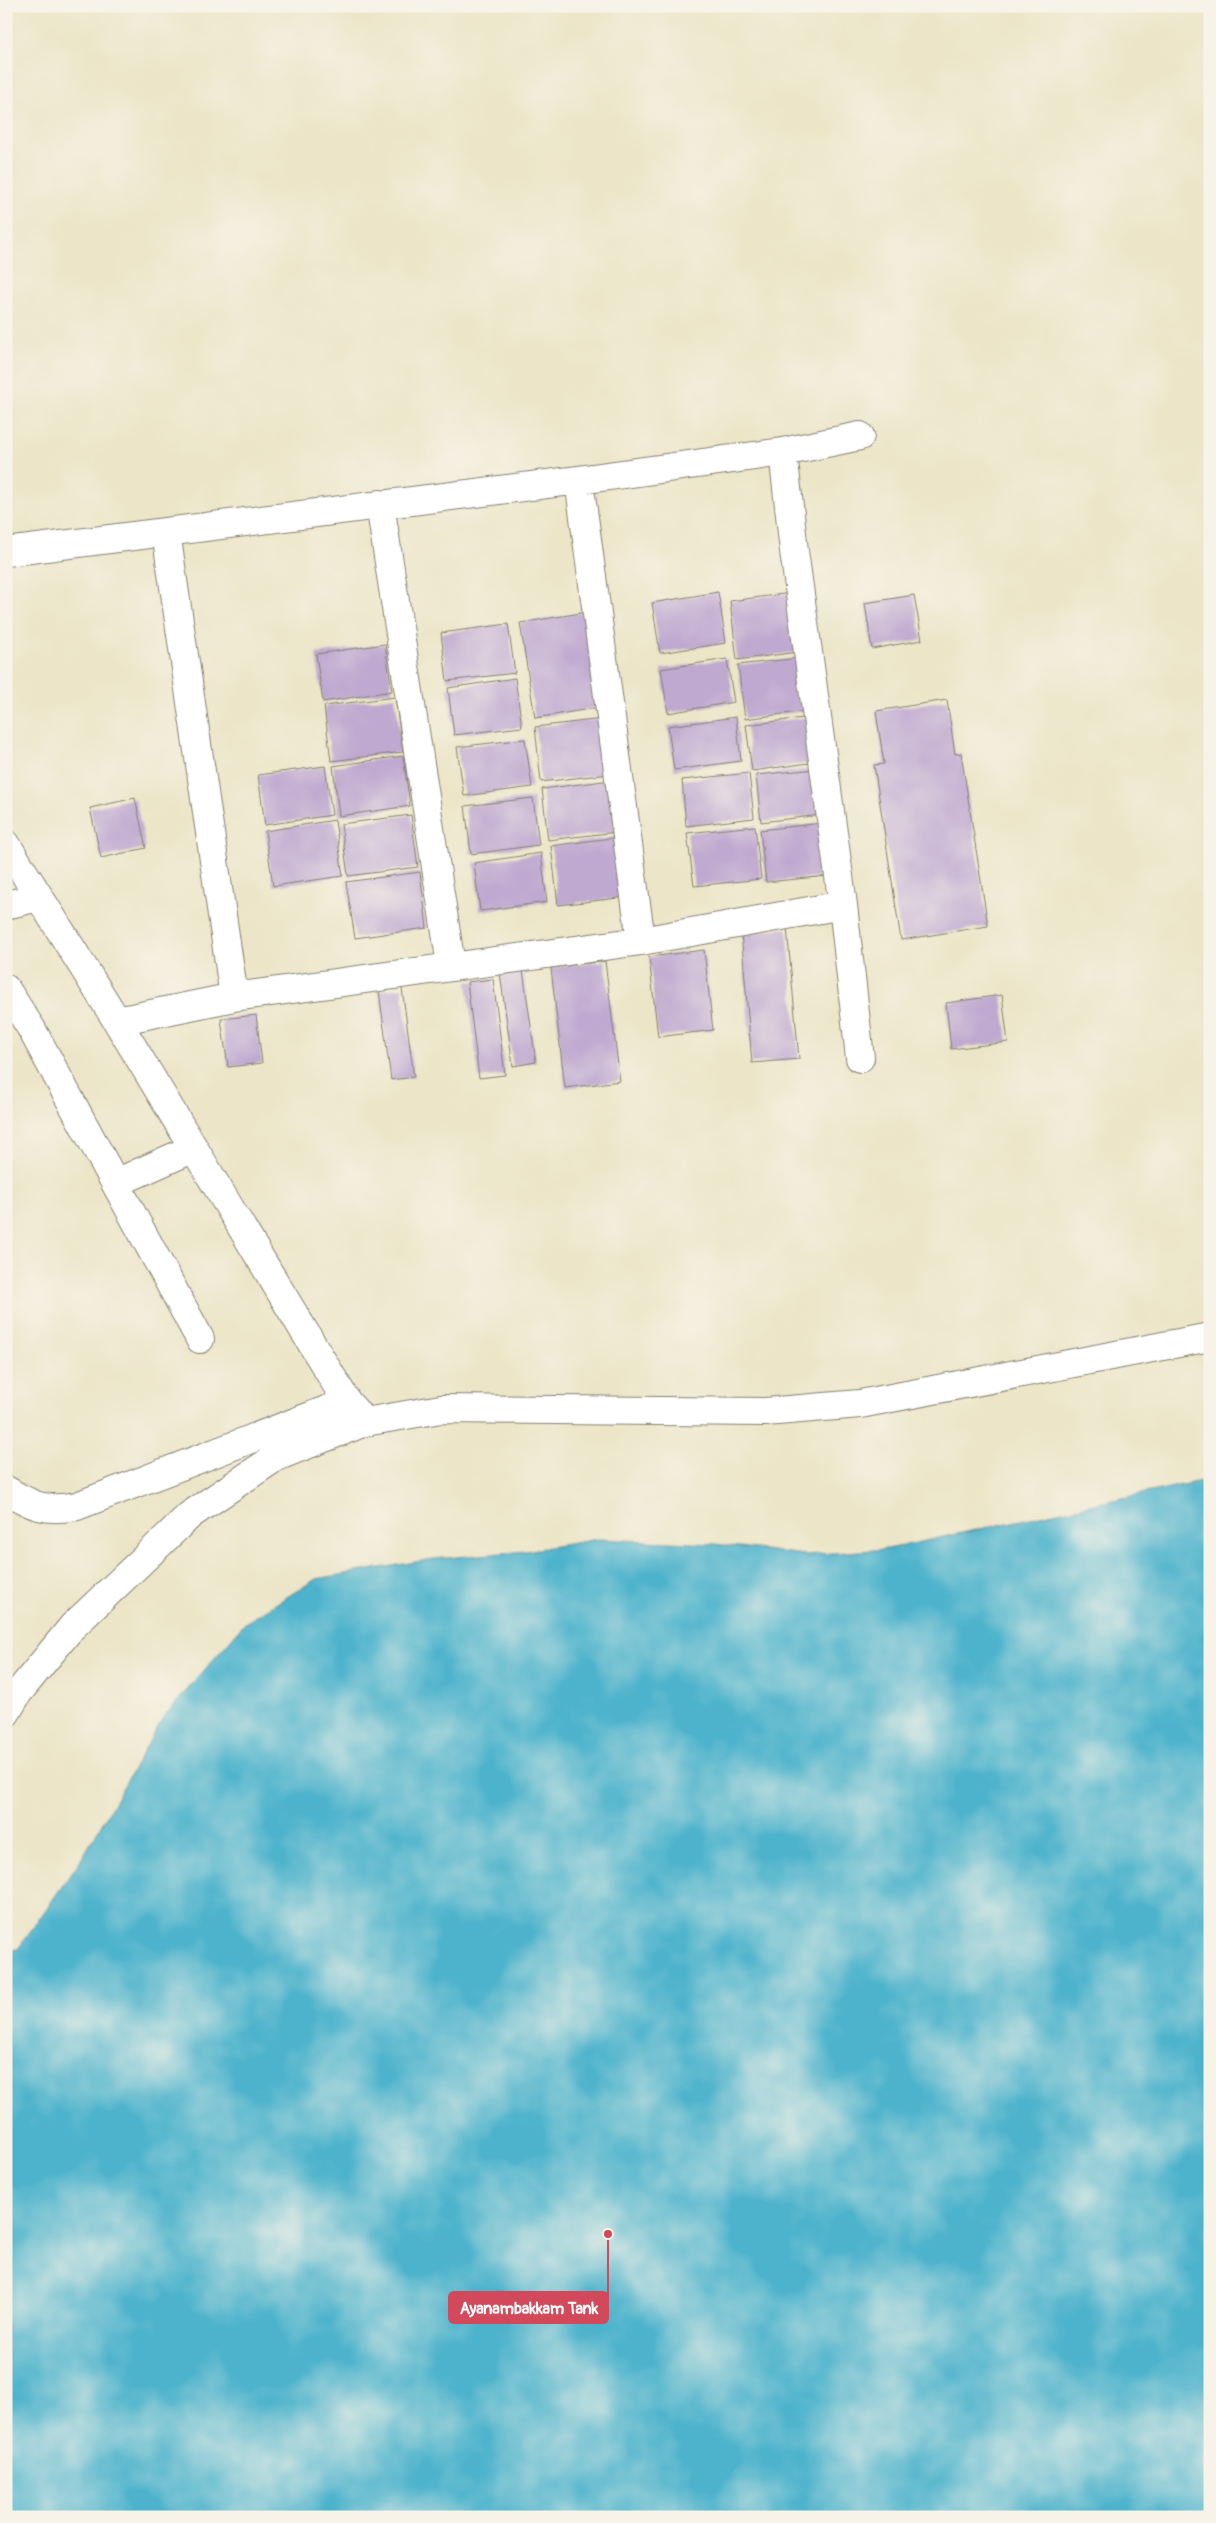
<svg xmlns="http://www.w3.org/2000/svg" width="1216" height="2523" viewBox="0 0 1216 2523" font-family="Pangolin,sans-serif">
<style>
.water{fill:#4db3cc;stroke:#346874}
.building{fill:#bfa9d0}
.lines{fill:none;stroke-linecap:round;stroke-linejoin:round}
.minor-casing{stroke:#848072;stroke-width:30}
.minor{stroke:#fff;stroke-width:28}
.leader{fill:none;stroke:#d1495b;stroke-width:2}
.callout-dot{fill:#d1495b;stroke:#f7f3e8;stroke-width:2}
.callout{fill:#d1495b;stroke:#d1495b;stroke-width:2}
.callout-label{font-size:16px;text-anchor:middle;font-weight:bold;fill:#fff}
</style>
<rect width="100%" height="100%" fill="#f7f3e8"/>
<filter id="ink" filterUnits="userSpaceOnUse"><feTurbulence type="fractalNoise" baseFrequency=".02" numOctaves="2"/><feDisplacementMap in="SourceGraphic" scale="10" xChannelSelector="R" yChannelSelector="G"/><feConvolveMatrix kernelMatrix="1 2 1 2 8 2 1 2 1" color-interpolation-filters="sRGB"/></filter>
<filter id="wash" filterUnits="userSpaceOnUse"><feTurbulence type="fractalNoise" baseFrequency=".0096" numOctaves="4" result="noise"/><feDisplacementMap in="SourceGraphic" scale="20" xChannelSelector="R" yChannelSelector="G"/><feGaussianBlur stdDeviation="1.12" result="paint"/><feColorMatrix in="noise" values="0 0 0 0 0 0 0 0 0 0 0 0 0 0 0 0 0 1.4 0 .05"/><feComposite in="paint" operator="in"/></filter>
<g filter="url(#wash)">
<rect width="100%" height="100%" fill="#ece5c7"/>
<path class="water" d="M1210,1479v1038h-1204v-566l12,-2 64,-91 81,-140 82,-95 71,-44 117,-20 93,-8 72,-12 117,5 90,11 83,-6z"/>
<g id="blocks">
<path class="building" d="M718,592l8,51 -66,10 -8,-50z
M791,593l7,59 -61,8 -7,-59z
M914,595l8,45 -50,9 -7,-46z
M587,612l15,95 -67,11 -15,-95z
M508,624l7,49 -68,8 -6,-48z
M385,644l7,47 -69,11 -7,-48z
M799,658l7,53 -61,8 -7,-54z
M727,659l7,43 -66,11 -7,-44z
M515,678l7,49 -68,8 -6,-47z
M395,697l8,55 -72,9 -7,-55z
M947,700l8,54 6,-1 27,173 -87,14 -27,-175 10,-1 -8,-53z
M736,717l5,44 -67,9 -6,-44z
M811,717l5,45 -64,9 -6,-46z
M602,719l7,55 -68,8 -6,-55z
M525,739l7,48 -68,9 -7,-49z
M403,756l7,50 -71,10 -6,-50z
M325,766l7,49 -67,10 -7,-50z
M816,769l5,46 -60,7 -5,-47z
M749,773l5,45 -68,8 -4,-46z
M611,780l6,52 -69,8 -6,-51z
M135,798l11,50 -45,10 -11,-50z
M533,798l6,47 -68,9 -6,-48z
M411,815l7,52 -70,9 -7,-52z
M335,820l8,56 -70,10 -8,-55z
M822,823l6,53 -62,6 -6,-52z
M755,826l6,53 -67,7 -7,-53z
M618,837l8,60 -68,8 -7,-59z
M541,853l6,49 -67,9 -6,-48z
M420,872l7,56 -72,10 -9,-56z
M787,928l12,131 -47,4 -11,-131z
M704,950l9,80 -55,7 -9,-80z
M605,961l15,120 -55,7 -14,-120z
M523,970l13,92 -23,4 -13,-93z
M493,979l12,96 -26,3 -12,-96z
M402,988l12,89 -23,3 -12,-89z
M1002,995l6,47 -57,7 -5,-46z
M256,1015l6,48 -34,4 -7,-48z"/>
</g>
</g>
<g filter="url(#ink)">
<use href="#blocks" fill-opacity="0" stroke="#848072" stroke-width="1"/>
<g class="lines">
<defs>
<path id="minor" d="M783,452l11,99 49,354
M579,480l62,461
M380,504l71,461
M6,552l573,-72 204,-28 77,-16
M6,844l111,177 230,381 18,20
M6,905l33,-8
M6,989l25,39 169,311
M234,997l407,-56 202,-36 17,153
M117,1021l117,-24 -68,-465
M116,1183l78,-35
M6,1490c27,16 39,22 71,16l270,-104
M6,1713l12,-20 54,-66 118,-112 86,-58 89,-35 76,-13 324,3 95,-8 350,-67"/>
</defs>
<use href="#minor" class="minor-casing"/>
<use href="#minor" class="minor"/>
</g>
</g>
<path class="leader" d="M608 2234L608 2308"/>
<circle class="callout-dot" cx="608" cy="2234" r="5"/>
<rect class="callout" x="449" y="2292" width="159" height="31" rx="5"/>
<g class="callout-label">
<text x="529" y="2314">Ayanambakkam Tank</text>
</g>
<rect width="1216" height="2523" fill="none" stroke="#f7f3e8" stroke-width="25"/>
</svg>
